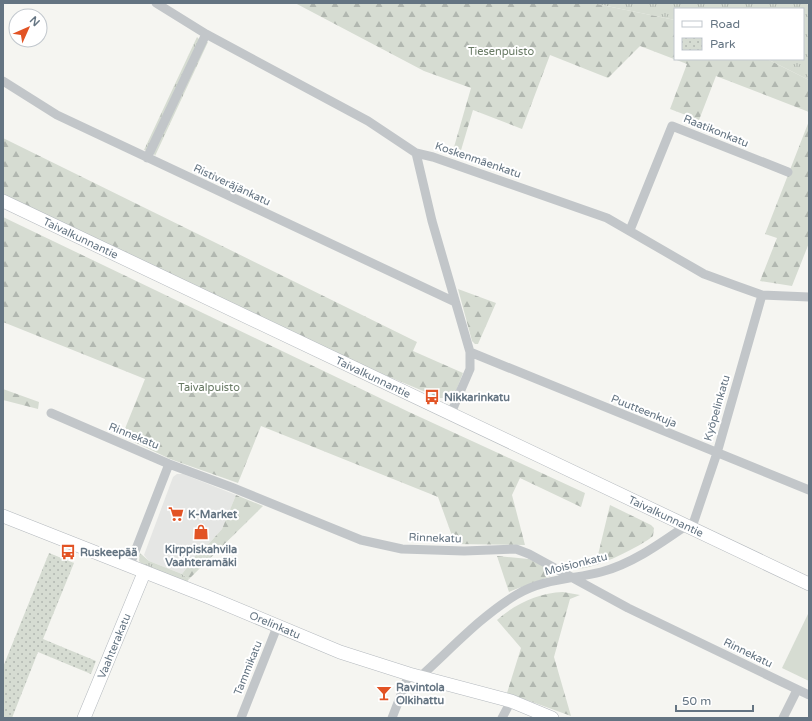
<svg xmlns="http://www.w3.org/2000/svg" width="812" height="721" viewBox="0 0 812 721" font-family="'Varela Round',sans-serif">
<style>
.built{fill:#e5e6e4}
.grass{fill:url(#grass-tufts)}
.forest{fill:url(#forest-firs)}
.park{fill:url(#park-dots)}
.pitch{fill:#d6dcd2}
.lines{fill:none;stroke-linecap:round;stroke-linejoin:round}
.secondary-casing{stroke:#b4b9be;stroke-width:14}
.street{stroke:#c2c6c9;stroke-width:9}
.secondary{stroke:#fff;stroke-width:13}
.labels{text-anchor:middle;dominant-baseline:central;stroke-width:4;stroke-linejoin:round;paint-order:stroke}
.park-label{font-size:11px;fill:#677963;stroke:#fff}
.street-label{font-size:11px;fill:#647482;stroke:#fff}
.poi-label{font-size:11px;font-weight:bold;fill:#647482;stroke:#fff;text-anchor:start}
</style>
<defs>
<pattern id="grass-tufts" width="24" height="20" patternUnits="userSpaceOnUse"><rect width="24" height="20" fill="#d6dcd2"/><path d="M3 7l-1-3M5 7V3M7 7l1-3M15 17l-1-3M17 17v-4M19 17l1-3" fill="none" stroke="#b1b7b0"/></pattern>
<pattern id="forest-firs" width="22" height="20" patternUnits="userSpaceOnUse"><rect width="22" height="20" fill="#d6dcd2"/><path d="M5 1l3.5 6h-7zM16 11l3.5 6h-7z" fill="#b1b7b0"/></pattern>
<pattern id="park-dots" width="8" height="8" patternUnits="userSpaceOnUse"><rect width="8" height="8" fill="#d6dcd2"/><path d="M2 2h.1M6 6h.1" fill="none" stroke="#b1b7b0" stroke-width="1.8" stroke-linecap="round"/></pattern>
</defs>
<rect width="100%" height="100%" fill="#f5f5f1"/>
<path class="built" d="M177,474h6l53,21 -14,34 -17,19 -5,2 -18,24 -33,-13 -5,-6 29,-78z"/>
<path class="grass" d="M592,3h213l4,2v75l-42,-21h36v-50h-128v11z
M197,37l3,3 -53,111 -3,-1z
M205,42h3l-53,114 -2,-4z
M140,553l9,8 33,13 7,5 -3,4 -45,-20 -2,-2z"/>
<path class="forest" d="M295,3h297l83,17v39h92l42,21v32l-93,-36 -17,44 -29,-11 17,-45 -47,-18 -32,32 -58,-23 -28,74 -49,-19 -14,47 -7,-3 19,-66 -47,-17z
M809,121v122l-17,43 -32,-5 17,-43 -12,-4z
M3,138l414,204 -4,9 50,22 -9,23 -2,2h-12l-65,-27 -372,-177z
M3,217l406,195 176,81 -4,14 -61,-29 -8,17 13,50 -70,-1 -17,-47 -177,-71 -23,57 -68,-24 -48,-23 23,-57 -142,-57z
M458,289l38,14 -18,41h-3l-3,-3z
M3,389l36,13 -1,7 -35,-9z
M236,495l27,11 -74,73 -7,-5 18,-24 5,-2 17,-19z
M610,505l41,20 3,3 -1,8c-13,11 -71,41 -86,31l31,-12z
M497,556l32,3 21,10 2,6c-3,3 -35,13 -43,17z
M563,592l17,3 -10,4 -16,58 17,59 -64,-23 14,-45 -24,-28c18,-16 41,-27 66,-28z"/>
<path class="park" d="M49,553l25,10 -31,76 53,22 -5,13 -53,-22 -26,66h-9v-51z"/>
<path class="pitch" d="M808,614h1v67l-27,-13z"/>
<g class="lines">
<defs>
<g id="secondary">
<path id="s1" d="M3,201l806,383"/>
<path id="s2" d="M3,516l203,80 134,56 69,22 102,27 41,17"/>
<path id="s3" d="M84,718l60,-145"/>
</g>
</defs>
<use href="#secondary" class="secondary-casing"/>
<path class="street" d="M156,3l50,31 162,87 48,32 17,4 174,61 97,56 30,11 28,10 47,2
M3,81l54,34 398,187
M416,153l16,68 38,131v17l-19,44
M147,158l59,-124
M630,230l42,-104 116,46
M470,352l339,138
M51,413l118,51 62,23 130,53 41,9 62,2 52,-2 13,5 99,54 181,87
M692,527l25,-74 45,-158
M129,567l40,-103
M421,676c30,-27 60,-60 95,-81 26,-16 57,-16 85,-23 31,-8 60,-29 86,-47
M241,718l36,-91
M392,718l17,-44
M502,718l9,-17
M783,718l14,-28"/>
<use href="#secondary" class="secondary"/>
</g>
<defs>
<symbol id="bus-bare" viewBox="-9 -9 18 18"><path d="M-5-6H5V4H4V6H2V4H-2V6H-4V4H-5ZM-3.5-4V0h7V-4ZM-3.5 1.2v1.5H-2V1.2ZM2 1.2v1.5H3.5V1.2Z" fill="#e25324" stroke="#fff" stroke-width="2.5" paint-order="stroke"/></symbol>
<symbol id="supermarket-bare" viewBox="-9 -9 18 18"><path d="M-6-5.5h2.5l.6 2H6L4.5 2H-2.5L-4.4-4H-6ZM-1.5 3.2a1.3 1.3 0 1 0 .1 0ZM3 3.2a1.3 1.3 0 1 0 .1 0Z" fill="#e25324" stroke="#fff" stroke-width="2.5" paint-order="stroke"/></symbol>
<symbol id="shop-bare" viewBox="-9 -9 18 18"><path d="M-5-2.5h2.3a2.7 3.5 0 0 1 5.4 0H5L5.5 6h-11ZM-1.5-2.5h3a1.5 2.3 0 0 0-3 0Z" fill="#e25324" stroke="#fff" stroke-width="2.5" paint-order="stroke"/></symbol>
<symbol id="bar-bare" viewBox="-9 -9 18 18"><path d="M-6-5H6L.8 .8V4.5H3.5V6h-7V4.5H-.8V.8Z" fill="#e25324" stroke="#fff" stroke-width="2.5" paint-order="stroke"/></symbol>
</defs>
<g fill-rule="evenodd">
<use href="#bus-bare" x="421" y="386" width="22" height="22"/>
<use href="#supermarket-bare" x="165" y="503" width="22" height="22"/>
<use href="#shop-bare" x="190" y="521" width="22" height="22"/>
<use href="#bus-bare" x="57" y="541" width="22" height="22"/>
<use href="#bar-bare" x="373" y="682" width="22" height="22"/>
</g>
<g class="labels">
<g class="park-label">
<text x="501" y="51">Tiesenpuisto</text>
<text x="209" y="387">Taivalpuisto</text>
</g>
<g class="street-label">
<text transform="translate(716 131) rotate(22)">Raatikonkatu</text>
<text transform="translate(478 160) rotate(19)">Koskenmäenkatu</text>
<text transform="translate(232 185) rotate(25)">Ristiveräjänkatu</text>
<text stroke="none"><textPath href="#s1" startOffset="86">Taivalkunnantie</textPath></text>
<text stroke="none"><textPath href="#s1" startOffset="410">Taivalkunnantie</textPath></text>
<text transform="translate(717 408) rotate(-74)">Kyöpelinkatu</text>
<text transform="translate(644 411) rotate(22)">Puutteenkuja</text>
<text transform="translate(134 436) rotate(22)">Rinnekatu</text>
<text stroke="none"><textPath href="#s1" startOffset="734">Taivalkunnantie</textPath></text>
<text transform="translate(435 538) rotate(2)">Rinnekatu</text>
<text transform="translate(576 564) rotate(-14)">Moisionkatu</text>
<text stroke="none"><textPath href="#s2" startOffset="293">Orelinkatu</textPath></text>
<text stroke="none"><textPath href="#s3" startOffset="78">Vaahterakatu</textPath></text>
<text transform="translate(748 653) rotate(26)">Rinnekatu</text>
<text transform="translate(248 668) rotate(-68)">Tammikatu</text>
</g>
<g class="poi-label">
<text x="444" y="397">Nikkarinkatu</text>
<text x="188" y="514">K-Market</text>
<text x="201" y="549" text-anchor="middle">Kirppiskahvila<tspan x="201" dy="13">Vaahteramäki</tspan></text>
<text x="80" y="552">Ruskeepää</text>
<text x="396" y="687">Ravintola<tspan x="396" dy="13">Olkihattu</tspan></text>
</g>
</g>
<rect width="812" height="721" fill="none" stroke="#647482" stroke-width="8"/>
<rect x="674" y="8" width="130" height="52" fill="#ffffff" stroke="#c1c7cd"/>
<rect x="682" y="21" width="20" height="6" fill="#ffffff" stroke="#c1c7cd"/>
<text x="710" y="28" font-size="12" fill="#647482">Road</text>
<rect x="682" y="38" width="20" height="12" fill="url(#park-dots)" stroke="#c1c7cd"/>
<text x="710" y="48" font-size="12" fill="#647482">Park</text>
<g transform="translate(28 28) rotate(45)"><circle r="19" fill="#ffffff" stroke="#c1c7cd"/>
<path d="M0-3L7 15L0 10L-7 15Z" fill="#e25324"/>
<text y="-6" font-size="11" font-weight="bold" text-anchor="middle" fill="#647482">N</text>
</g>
<path d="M676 705v6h77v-6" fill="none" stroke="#647482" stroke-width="2"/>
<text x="682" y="705" font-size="12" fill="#647482" stroke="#ffffff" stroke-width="3" paint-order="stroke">50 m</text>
</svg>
